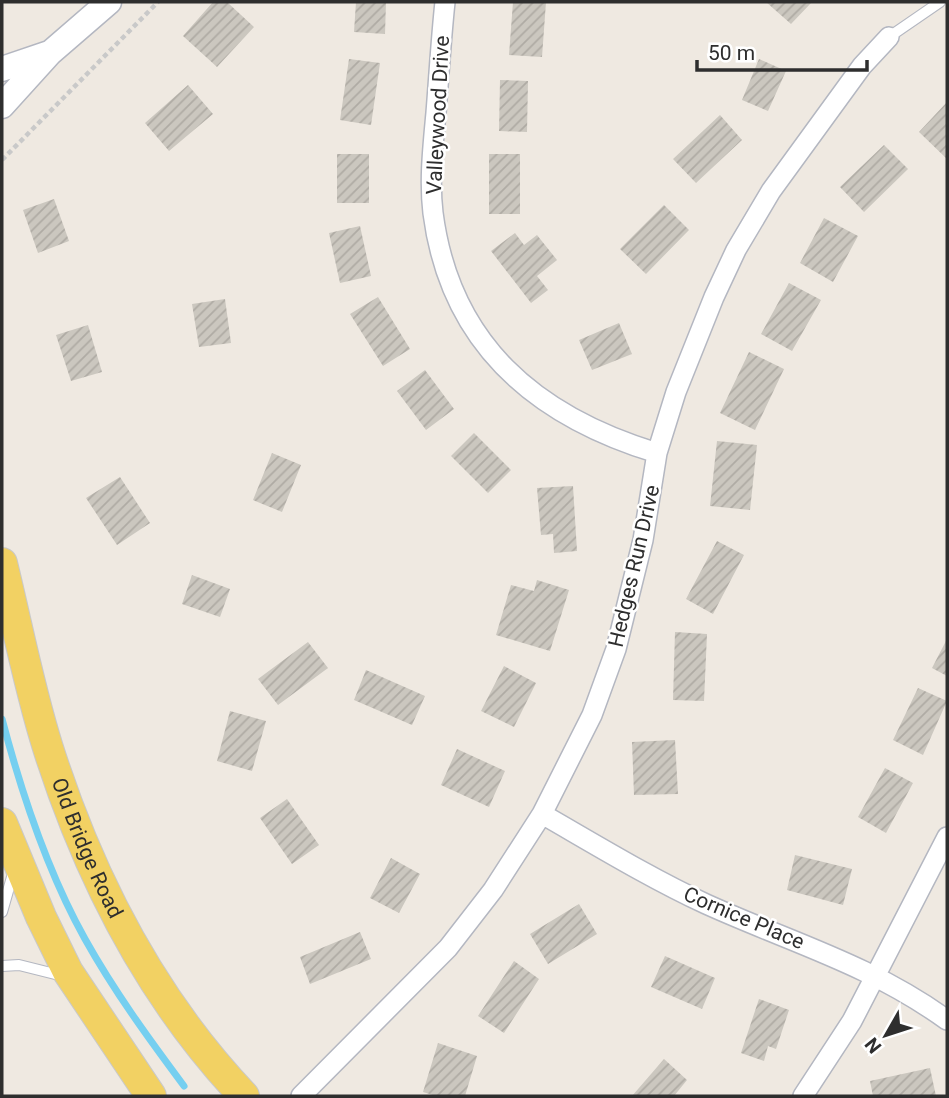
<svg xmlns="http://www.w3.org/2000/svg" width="949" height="1098" viewBox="0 0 949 1098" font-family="Roboto,sans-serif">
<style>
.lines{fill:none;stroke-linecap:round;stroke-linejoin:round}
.stream{stroke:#75cff0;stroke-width:7}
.building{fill:url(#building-hatch)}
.service-casing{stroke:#b4b7c1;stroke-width:12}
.minor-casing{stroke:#b4b7c1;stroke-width:22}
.tertiary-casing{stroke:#b4b7c1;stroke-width:27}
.primary-casing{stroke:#c9c9c9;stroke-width:32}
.path{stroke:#c9c9c9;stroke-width:4.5;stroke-dasharray:5 3.5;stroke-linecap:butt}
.service{stroke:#fff;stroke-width:10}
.minor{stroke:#fff;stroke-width:19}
.tertiary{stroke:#fff;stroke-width:24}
.primary{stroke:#f2d163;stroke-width:30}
.labels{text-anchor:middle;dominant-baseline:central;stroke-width:5;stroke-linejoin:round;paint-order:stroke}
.street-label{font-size:21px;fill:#2e2e2e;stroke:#fff}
</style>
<defs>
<pattern id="building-hatch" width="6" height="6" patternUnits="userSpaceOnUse" patternTransform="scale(1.75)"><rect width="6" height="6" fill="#cbc7bf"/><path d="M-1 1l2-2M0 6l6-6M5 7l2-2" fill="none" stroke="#afaba4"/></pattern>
</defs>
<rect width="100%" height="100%" fill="#efe9e1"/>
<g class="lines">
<path class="stream" d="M2,719c20,76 45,152 83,220 29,52 64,100 99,147"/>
</g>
<path class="building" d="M213,2h14l27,25 -37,40 -34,-31z
M356,2h30l-1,32 -31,-2z
M513,2h33l-4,55 -33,-2z
M766,2h46l-21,22z
M349,59l31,4 -9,62 -31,-5z
M759,59l27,12 -18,40 -26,-11z
M500,80l28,1 -1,51 -28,-1z
M188,85l25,29 -44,37 -24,-28z
M947,102v57l-28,-27z
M720,115l22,25 -46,43 -23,-24z
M884,145l24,24 -44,43 -24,-25z
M337,154h32v49h-32z
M489,154h31v60h-31z
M54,199l15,42 -31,12 -15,-43z
M664,205l25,25 -43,44 -26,-25z
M824,218l34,18 -25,46 -33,-19z
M360,226l11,50 -31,7 -11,-50z
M515,233l9,12 13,-10 20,25 -20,16 11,14 -17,13 -40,-52z
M789,283l32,17 -29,51 -31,-17z
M378,297l32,52 -27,17 -33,-52z
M225,299l6,44 -32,4 -7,-43z
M619,323l13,31 -40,16 -13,-30z
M88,325l14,47 -31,9 -15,-46z
M749,352l35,17 -29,61 -35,-17z
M425,370l29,39 -28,21 -29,-39z
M474,433l37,37 -23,23 -37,-37z
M717,441l40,4 -7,65 -40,-4z
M272,453l29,12 -19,47 -29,-12z
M120,477l30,46 -33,22 -31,-47z
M573,486l4,65 -23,2 -1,-19 -12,1 -4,-47z
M717,541l27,14 -31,59 -27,-15z
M192,575l38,14 -10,28 -38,-13z
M537,580l32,10 -19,61 -54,-16 15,-50 23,6z
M675,632l32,2 -3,67 -31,-1z
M947,639v37l-15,-8z
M308,642l20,26 -50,37 -20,-26z
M504,666l32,17 -22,44 -33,-16z
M366,670l59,26 -13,29 -58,-25z
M918,688l29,13 -24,54 -30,-15z
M230,711l36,10 -14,50 -35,-10z
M675,740l3,54 -44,1 -2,-53z
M457,749l48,22 -16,36 -48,-22z
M885,768l28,15 -27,50 -28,-16z
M287,799l32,46 -27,19 -32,-46z
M795,855l57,14 -9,36 -56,-15z
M391,858l29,16 -21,39 -29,-15z
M579,904l18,30 -49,30 -18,-30z
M360,932l11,27 -61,25 -10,-27z
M665,956l50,22 -13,31 -51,-22z
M514,961l25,18 -35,54 -26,-17z
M759,999l30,11 -13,39 -8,-3 -4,15 -23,-8z
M438,1043l39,13 -12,40h-29l-13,-4z
M664,1059l23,21 -13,16h-42z
M930,1068l6,28h-63l-3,-15z"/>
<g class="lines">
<defs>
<path id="service" d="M889,37l51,-35
M2,912l12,-42
M2,966l17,-1 44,11"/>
<path id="minor" d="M445,2c-4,37 -6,74 -9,111 -3,33 -7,67 -3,100 17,131 102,203 224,240
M542,814c54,31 108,64 164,90 86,39 163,60 241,116
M301,1096l147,-148 45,-58 49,-76 50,-99 24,-66 27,-109 14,-87 19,-61 38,-95 22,-47 35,-59 91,-125 27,-29
M803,1096l49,-75 95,-184"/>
<path id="tertiary" d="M2,69l47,-16
M2,106l48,-53 59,-51"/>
<g id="primary">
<path id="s1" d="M2,563c15,61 27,125 46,185 41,129 102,249 196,348"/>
<path d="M2,823l39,94 27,55 83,124"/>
</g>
</defs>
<use href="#service" class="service-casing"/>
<use href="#minor" class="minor-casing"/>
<use href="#tertiary" class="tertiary-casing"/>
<use href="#primary" class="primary-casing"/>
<path class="path" d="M2,160l156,-158"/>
<use href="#service" class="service"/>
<use href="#minor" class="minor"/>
<use href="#tertiary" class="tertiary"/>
<use href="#primary" class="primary"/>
</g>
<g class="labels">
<g class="street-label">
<text transform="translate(438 115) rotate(-87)">Valleywood Drive</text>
<text transform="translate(634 566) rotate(-77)">Hedges Run Drive</text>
<text stroke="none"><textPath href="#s1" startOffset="298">Old Bridge Road</textPath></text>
<text transform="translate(744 918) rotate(23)">Cornice Place</text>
</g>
</g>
<rect width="949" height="1098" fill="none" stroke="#2e2e2e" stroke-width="7"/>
<g transform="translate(886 1035) rotate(231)" stroke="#ffffff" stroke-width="5" paint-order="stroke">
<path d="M0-5L12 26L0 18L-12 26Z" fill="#2e2e2e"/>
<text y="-10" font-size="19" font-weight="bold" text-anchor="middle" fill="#2e2e2e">N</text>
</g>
<path d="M697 60v10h170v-10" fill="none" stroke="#2e2e2e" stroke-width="3.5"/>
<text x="708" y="60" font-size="21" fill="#2e2e2e" stroke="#ffffff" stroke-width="5" paint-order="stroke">50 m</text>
</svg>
